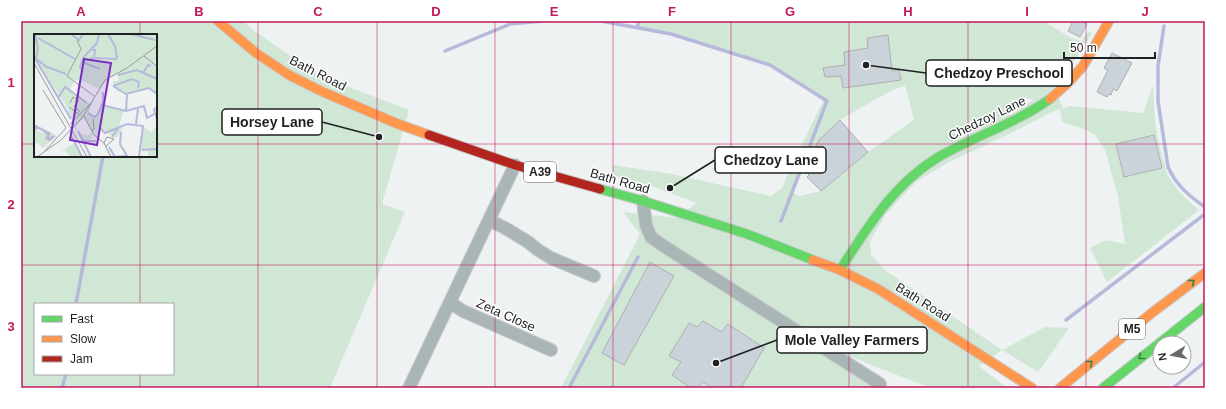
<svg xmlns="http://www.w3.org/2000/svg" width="1226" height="409" viewBox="0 0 1226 409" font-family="Helvetica,sans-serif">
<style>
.green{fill:#d0e7d6;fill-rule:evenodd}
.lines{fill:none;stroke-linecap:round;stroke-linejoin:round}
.stream{stroke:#b7b9da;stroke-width:3.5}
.building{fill:#cad3da;stroke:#aeafb0}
.street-casing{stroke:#cacccc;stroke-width:14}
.fast-casing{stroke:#cacccc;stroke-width:11}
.slow-casing{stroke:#cacccc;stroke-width:11}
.jam-casing{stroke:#cacccc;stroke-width:11}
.street{stroke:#a9b6b5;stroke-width:12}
.fast{stroke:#63d668;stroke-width:9}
.slow{stroke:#ff974d;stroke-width:9}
.jam{stroke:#b3261e;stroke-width:9}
.oneway{stroke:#407b44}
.grid{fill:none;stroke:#c2185b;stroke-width:1;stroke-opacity:0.55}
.labels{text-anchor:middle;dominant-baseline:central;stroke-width:3;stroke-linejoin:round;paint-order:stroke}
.shield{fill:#fff;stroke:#626364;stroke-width:1}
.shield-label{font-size:12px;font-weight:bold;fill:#1e2021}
.street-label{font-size:13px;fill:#1e2021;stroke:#fff}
.inset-river{fill:none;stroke:#b7b9da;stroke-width:2}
.inset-road{fill:none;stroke:#9b9e9f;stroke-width:1}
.view{fill:#7b2cbf;fill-opacity:0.15;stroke:#7b2cbf;stroke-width:2}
.inset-edge{fill:none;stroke:#1e2021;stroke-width:2}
.leader{fill:none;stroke:#1e2021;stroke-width:1.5}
.callout-dot{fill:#1e2021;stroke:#fff;stroke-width:1.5}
.callout{fill:#fff;stroke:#1e2021;stroke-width:1.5}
.callout-label{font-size:14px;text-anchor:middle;font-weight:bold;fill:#1e2021}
.neatline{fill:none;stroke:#c2185b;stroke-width:1.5}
.grid-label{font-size:13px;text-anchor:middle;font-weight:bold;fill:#c2185b}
</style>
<rect width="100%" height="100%" fill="#eff2f3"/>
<path class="green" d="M21,21h222l13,11 62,43 91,35 -27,94 23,8 -75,176h-309zM35,35h121v121h-121zM35,304h138v70h-138z
M639,21h404l28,17 10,3 7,-9 4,1c-11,19 -22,36 -39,49l6,17 4,9 7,-2 73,7 10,-28 2,36 4,23 9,32 12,17 19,17 -92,72 -17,-34 16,-8 19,4 -7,-48 -13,-46 -10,-15 -11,-6 -22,-7 -2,-11 2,-2 -10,3 -43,22 -62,29 -31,19 -30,32 -16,27 1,14 14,15 117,80 43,-23 24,1 -31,44 -36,-22 -23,16 28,22h-77l-86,-34 -46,-29 81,63h-318l79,-154 -17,-22 55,6 18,-15 -47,-18 -37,-10 1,-10 59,9 99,22 11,-8 14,-32 28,-57 -54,-34 -99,-31 -34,-6zM905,85l9,35 -46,32 -47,39 -22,5 -7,-4 27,-52 21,-20 10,-6 41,-23zM1025,97l8,3 -24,16v-9z"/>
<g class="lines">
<path class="stream" d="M601,21l70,13 99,31 57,36 -46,120
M1164,26l-6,40v35l10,66c8,18 21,29 37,40
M637,28l2,-7
M445,51l65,-27 34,-3
M76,304l27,-148
M1066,320l139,-106
M62,388l4,-14
M569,388l69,-131
M1173,388l32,-26"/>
</g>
<path class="building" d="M1073,21h8l6,3 -7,13 -12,-6z
M888,35l4,36 7,-1 2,10 -58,8 -2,-12 -16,1 -2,-9 22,-3 -1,-13 24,-4 -1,-10z
M1112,53l20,10 -15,28 -4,-2 -2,6 -2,-1 -2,3 -10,-5 11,-22 -4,-2z
M840,120l28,32 -47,39 -14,-14 2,-2 -5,-5 15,-30z
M1154,135l8,33 -38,9 -8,-33z
M650,262l24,14 -50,89 -22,-12z
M703,321l18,11 7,-8 36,24 -23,40h-28l-10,-6 -6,6h-6l-19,-13 9,-13 -12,-6 20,-33 8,4z"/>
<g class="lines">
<defs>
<path id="street" d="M643,201l3,24 5,12 11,8 218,139
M489,220l16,8 23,14 10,8 13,8 43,18
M451,303l12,8 88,39
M409,388l106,-223"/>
<path id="fast" d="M600,189l43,12 104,33 66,26
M840,270c28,-44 55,-88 102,-115 36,-20 74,-32 108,-56
M1103,388l102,-81"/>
<path id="slow" d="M218,21l38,32 33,22 34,17 75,32 31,11
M1050,99l18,-16 15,-17 26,-45
M813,260l27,10 38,19 154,99
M1060,388l93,-76 52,-39"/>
<path id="jam" d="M429,135l86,30 85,24"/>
</defs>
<use href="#street" class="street-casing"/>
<use href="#fast" class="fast-casing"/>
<use href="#slow" class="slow-casing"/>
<use href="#jam" class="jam-casing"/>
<use href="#street" class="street"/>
<use href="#fast" class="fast"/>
<use href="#slow" class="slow"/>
<use href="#jam" class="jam"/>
</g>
<defs><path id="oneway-chevron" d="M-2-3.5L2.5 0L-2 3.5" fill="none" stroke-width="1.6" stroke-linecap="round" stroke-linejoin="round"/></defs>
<g class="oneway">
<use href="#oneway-chevron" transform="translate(1192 282) rotate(-37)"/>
<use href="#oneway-chevron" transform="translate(1141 357) rotate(141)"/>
<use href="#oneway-chevron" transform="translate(1090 363) rotate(-39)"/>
</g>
<path class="grid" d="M140,21v14M258,21v367M377,21v367M495,21v367M613,21v367M731,21v367M849,21v367M968,21v367M1086,21v367M21,144h14M156,144h1049M140,156v148M21,265h1184M140,374v14"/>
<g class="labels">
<g class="shield">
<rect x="524" y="162" width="32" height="20" rx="3"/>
<rect x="1119" y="319" width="26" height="20" rx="3"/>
</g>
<g class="shield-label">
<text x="540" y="172">A39</text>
<text x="1132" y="329">M5</text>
</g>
<g class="street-label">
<text transform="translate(318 73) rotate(27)">Bath Road</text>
<text transform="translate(987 118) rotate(-26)">Chedzoy Lane</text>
<text transform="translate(620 181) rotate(16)">Bath Road</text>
<text transform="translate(923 302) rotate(32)">Bath Road</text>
<text transform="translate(506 315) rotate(24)">Zeta Close</text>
</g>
</g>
<g transform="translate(34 34)">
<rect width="123" height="123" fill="#eff2f3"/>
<path d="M0,0h123v24l-3,5 3,2v29l-8,-6 -22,6 -11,-4 -4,-8 7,-2 -2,-6 -8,4 -10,11 -20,-10 -5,2 -4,9 18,13 5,-1 -4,10 6,5 7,-12 22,5 -5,15h3l-1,7 -5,6 -15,-9 -5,7 -4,-3v6l-9,2 -3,-7 8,1 4,-3 -8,-14 -8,8 1,5 -3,-3 -1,-4 5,-8 -6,3 -2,-3 -4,-11 -32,-47zM0,88l23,14 -14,12 -5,-5 -4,2 1,-15 11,4 4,7 5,-4 -5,2 -2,-8zM123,91v32h-9v-7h-7l2,-24 8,6zM40,109l7,13 -1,1h-10l-5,-7 -12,7z" fill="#d0e7d6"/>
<path d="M0,90l17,9 -2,5 4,-3 2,2 -5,4 -5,-2 2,-4 -6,-5 -4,-1 -3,3z" fill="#b7b9da"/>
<path class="inset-river" d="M1,0l3,14 -2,11 11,8 19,7M37,0l8,6 4,-6M97,0l24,6M4,4l37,21M0,23l37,62M56,24h4l1,-8h-3M61,24l21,1 1,-2 -2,-11 -7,-12M48,28l18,7M49,38l-3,-5 3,-9 14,-15 2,-8M109,39l5,-8 3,1M84,41l19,-5 20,9M79,52l13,8 23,-6 8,6M79,52l19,-7 7,3 -1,6M24,64l7,-11 22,16M68,71l24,6 18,-5 3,12 7,-4M123,73l-3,3 3,9M92,77l1,-16M54,79l7,4 3,-3 5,-12v-10M102,90l2,-15M66,94l5,5 22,-9 16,2 -4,31M44,97l13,26M38,103l10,20M78,103l7,-10M49,107h13M75,113l6,10 12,-1 -7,-12 1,-12M108,116l15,-1"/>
<path class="inset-road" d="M43,6l4,9 -14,27 27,20M110,22l13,10M0,29l53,94M9,56l23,38 -22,24M44,68l-4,4 6,6M36,69l3,-6 6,4M35,73l10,7M50,82l10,19 10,8 7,14M36,90l20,-20M58,96l2,-1 -1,-10M70,109l3,-6 7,2 -9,8M3,123l24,-17 21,-22 23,-38 22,-12 30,-22"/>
<path class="view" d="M50,25l27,4 -14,82 -27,-5z"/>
<rect width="123" height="123" class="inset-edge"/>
</g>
<path class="leader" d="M866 65L926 73M379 137L322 122M670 188L715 160M716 363L777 340"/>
<g class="callout-dot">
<circle cx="866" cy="65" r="4"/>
<circle cx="379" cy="137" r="4"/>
<circle cx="670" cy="188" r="4"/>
<circle cx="716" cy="363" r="4"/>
</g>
<g class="callout">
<rect x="926" y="60" width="146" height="26" rx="4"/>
<rect x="222" y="109" width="100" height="26" rx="4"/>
<rect x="715" y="147" width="111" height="26" rx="4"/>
<rect x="777" y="327" width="150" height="26" rx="4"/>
</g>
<g class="callout-label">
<text x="999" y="78">Chedzoy Preschool</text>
<text x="272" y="127">Horsey Lane</text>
<text x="771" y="165">Chedzoy Lane</text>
<text x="852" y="345">Mole Valley Farmers</text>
</g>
<rect width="1226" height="409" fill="none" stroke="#ffffff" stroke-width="44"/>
<rect x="34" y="303" width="140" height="72" fill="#ffffff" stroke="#a5a6a6"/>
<rect x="42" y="316" width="20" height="6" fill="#63d668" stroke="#a5a6a6"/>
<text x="70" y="323" font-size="12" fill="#1e2021">Fast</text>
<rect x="42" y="336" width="20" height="6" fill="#ff974d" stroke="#a5a6a6"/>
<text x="70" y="343" font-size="12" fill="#1e2021">Slow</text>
<rect x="42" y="356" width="20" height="6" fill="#b3261e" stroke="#a5a6a6"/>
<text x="70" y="363" font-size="12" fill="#1e2021">Jam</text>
<g transform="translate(1172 355) rotate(260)"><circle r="19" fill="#ffffff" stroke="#a5a6a6"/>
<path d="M0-3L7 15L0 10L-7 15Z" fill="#676a6a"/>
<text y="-6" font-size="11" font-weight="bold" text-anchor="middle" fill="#1e2021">N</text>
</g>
<path d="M1064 52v6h91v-6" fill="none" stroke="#1e2021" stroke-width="2"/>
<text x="1070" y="52" font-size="12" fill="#1e2021" stroke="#ffffff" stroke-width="3" paint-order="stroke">50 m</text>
<rect x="22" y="22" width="1182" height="365" class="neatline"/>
<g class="grid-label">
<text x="81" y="16">A</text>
<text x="199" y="16">B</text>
<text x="318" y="16">C</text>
<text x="436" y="16">D</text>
<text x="554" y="16">E</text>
<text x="672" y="16">F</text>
<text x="790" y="16">G</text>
<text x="908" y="16">H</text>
<text x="1027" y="16">I</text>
<text x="1145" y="16">J</text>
<text x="11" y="87">1</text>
<text x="11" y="209">2</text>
<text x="11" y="331">3</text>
</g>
</svg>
